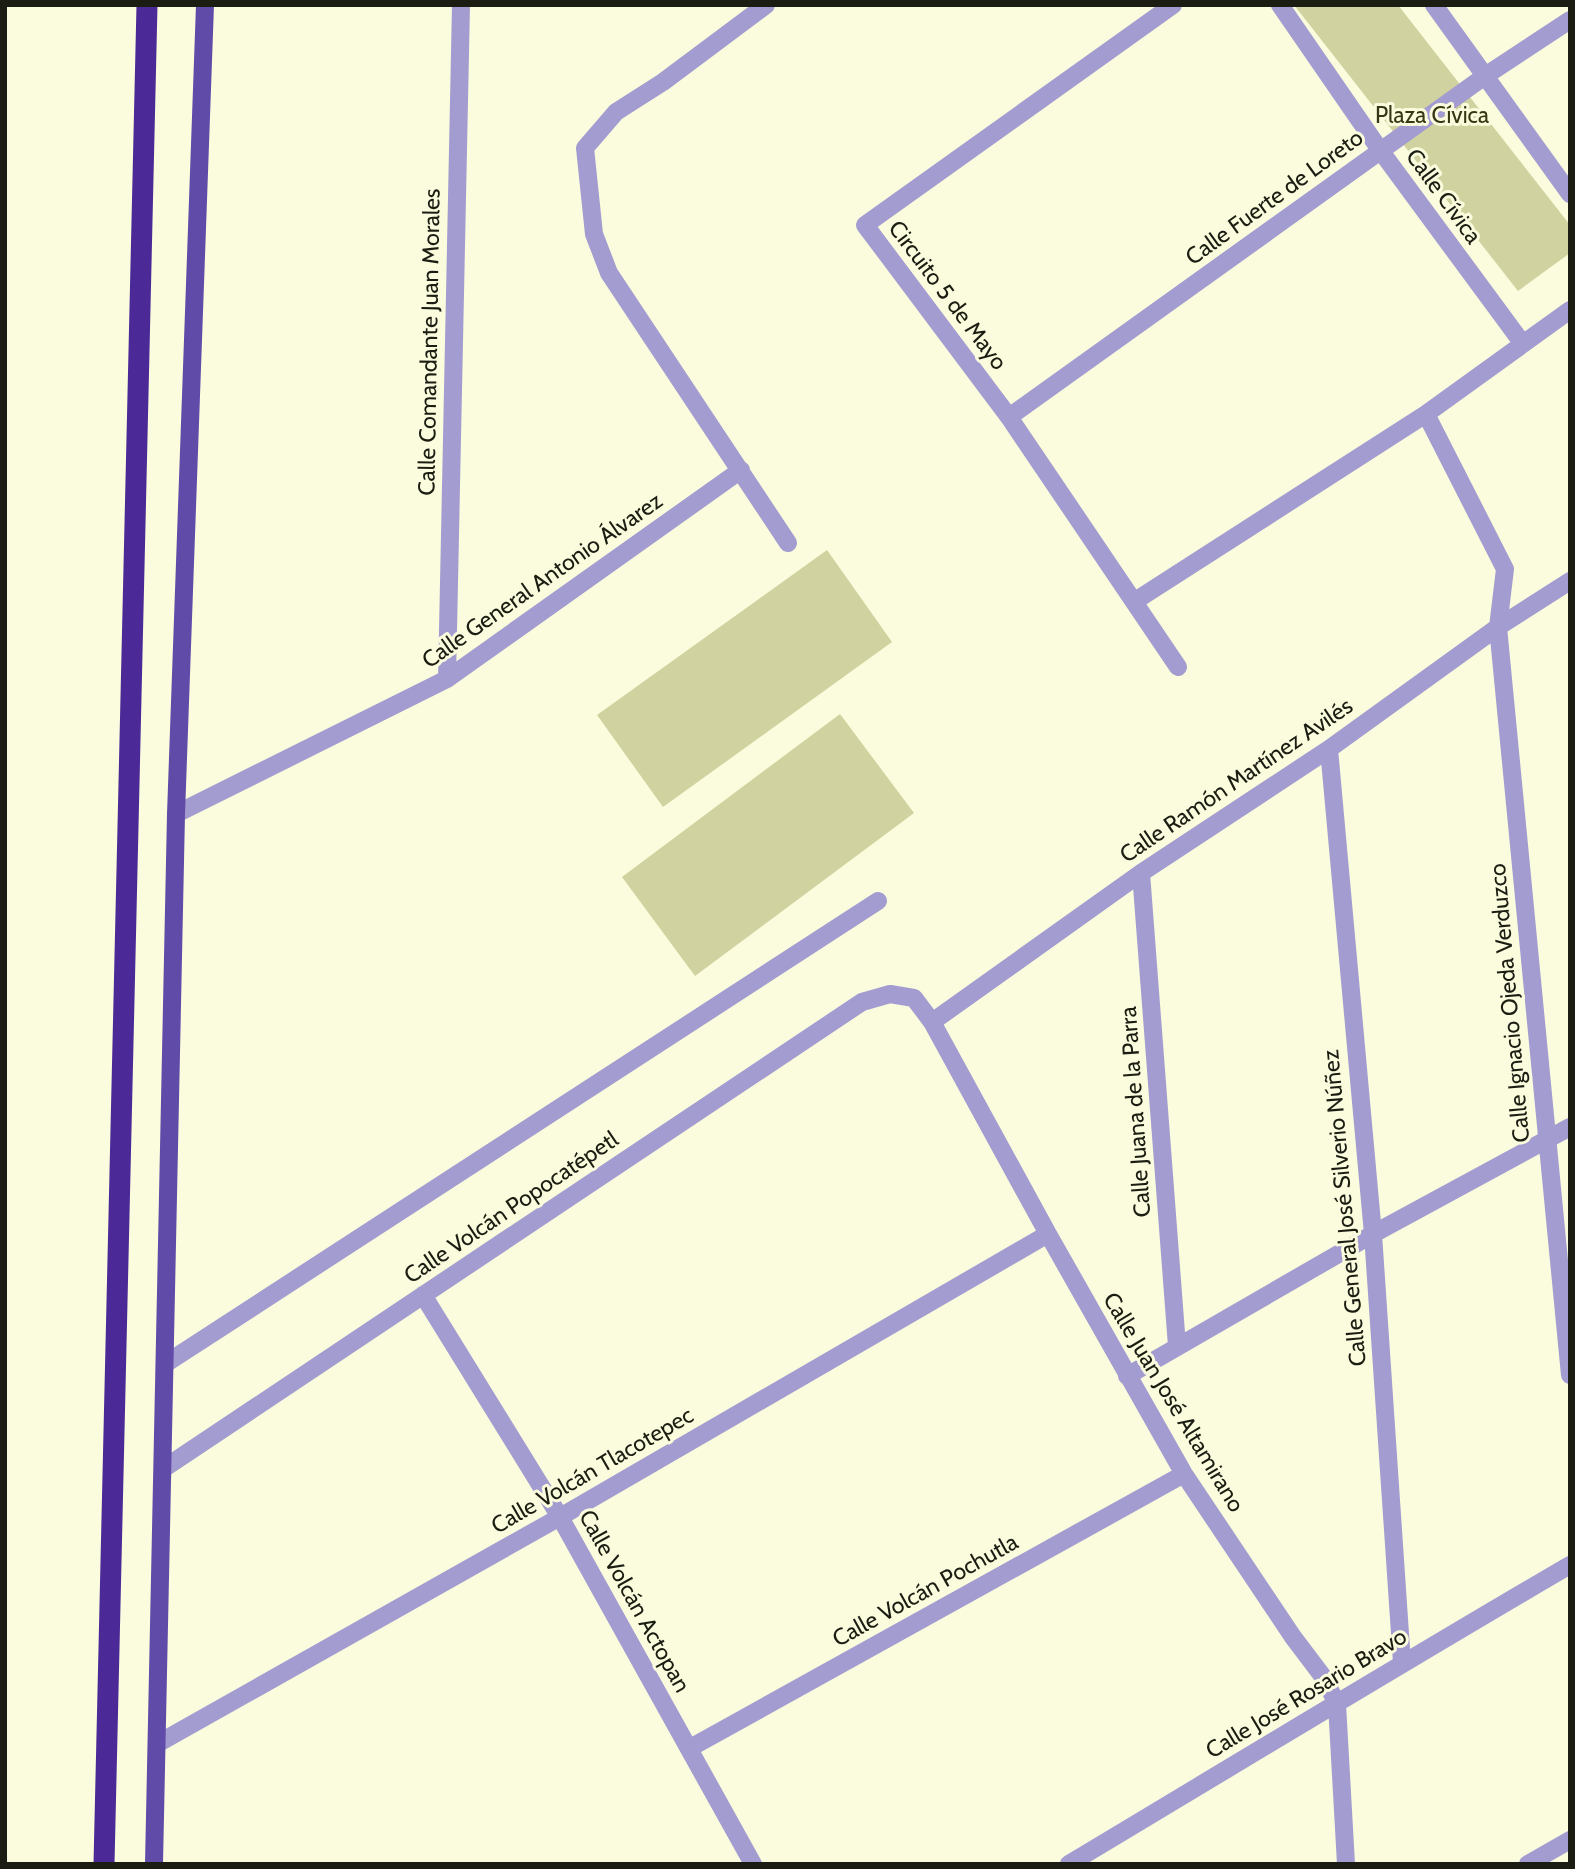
<svg xmlns="http://www.w3.org/2000/svg" width="1575" height="1869" viewBox="0 0 1575 1869" font-family="Cabin,sans-serif">
<style>
.green{fill:#d0d39f}
.lines{fill:none;stroke-linecap:round;stroke-linejoin:round}
.minor{stroke:#a39cd0;stroke-width:18}
.major{stroke:#614ba8;stroke-width:18}
.highway{stroke:#4b2a97;stroke-width:21}
.labels{text-anchor:middle;dominant-baseline:central;stroke-width:6;stroke-linejoin:round;paint-order:stroke}
.park-label{font-size:23px;fill:#363713;stroke:#fafcdd}
.street-label{font-size:23px;fill:#1c1d12;stroke:#fafcdd}
</style>
<rect width="100%" height="100%" fill="#fafcdd"/>
<path class="green" d="M1294,5h104l172,220v28l-52,38z
M827,550l65,92 -229,165 -66,-92z
M840,714l74,99 -219,163 -73,-99z"/>
<g class="lines">
<path class="minor" d="M766,5l-103,77 -47,30 -31,36 9,86 15,39 179,270
M1173,5l-308,220 144,192 169,250
M1280,5l100,145 143,194
M1434,5l136,189
M1426,414l79,155 -7,58 72,748
M1009,417l476,-341 85,-56
M1135,601l291,-187 144,-104
M447,679l14,-674
M1329,749l44,485 29,429
M176,814l271,-135 294,-209
M1141,873l36,473
M932,1022l209,-149 188,-124 169,-122 72,-46
M423,1295l137,222 193,347
M165,1364l713,-463
M1127,1376l246,-142 197,-107
M163,1469l699,-467 28,-8 24,4 18,24 116,212 136,240 109,163 31,41 13,26 9,160
M157,1744l403,-227 488,-283
M690,1748l494,-274
M1069,1864c167,-100 333,-201 501,-299
M1528,1864l42,-24"/>
<path class="major" d="M154,1864l22,-1050 29,-809"/>
<path class="highway" d="M104,1864l43,-1859"/>
</g>
<g class="labels">
<g class="park-label">
<text x="1432" y="115">Plaza Cívica</text>
</g>
<g class="street-label">
<text transform="translate(1444 196) rotate(54)">Calle Cívica</text>
<text transform="translate(1274 197) rotate(-36)">Calle Fuerte de Loreto</text>
<text transform="translate(948 295) rotate(53)">Circuito 5 de Mayo</text>
<text transform="translate(429 342) rotate(-89)">Calle Comandante Juan Morales</text>
<text transform="translate(542 580) rotate(-35)">Calle General Antonio Álvarez</text>
<text transform="translate(1236 780) rotate(-34)">Calle Ramón Martínez Avilés</text>
<text transform="translate(1509 1003) rotate(-95)">Calle Ignacio Ojeda Verduzco</text>
<text transform="translate(1135 1112) rotate(-94)">Calle Juana de la Parra</text>
<text transform="translate(511 1207) rotate(-34)">Calle Volcán Popocatépetl</text>
<text transform="translate(1344 1208) rotate(-95)">Calle General José Silverio Núñez</text>
<text transform="translate(1174 1402) rotate(59)">Calle Juan José Altamirano</text>
<text transform="translate(592 1470) rotate(-30)">Calle Volcán Tlacotepec</text>
<text transform="translate(925 1590) rotate(-29)">Calle Volcán Pochutla</text>
<text transform="translate(635 1601) rotate(61)">Calle Volcán Actopan</text>
<text transform="translate(1306 1693) rotate(-31)">Calle José Rosario Bravo</text>
</g>
</g>
<rect width="1575" height="1869" fill="none" stroke="#1c1d12" stroke-width="14"/>
</svg>
